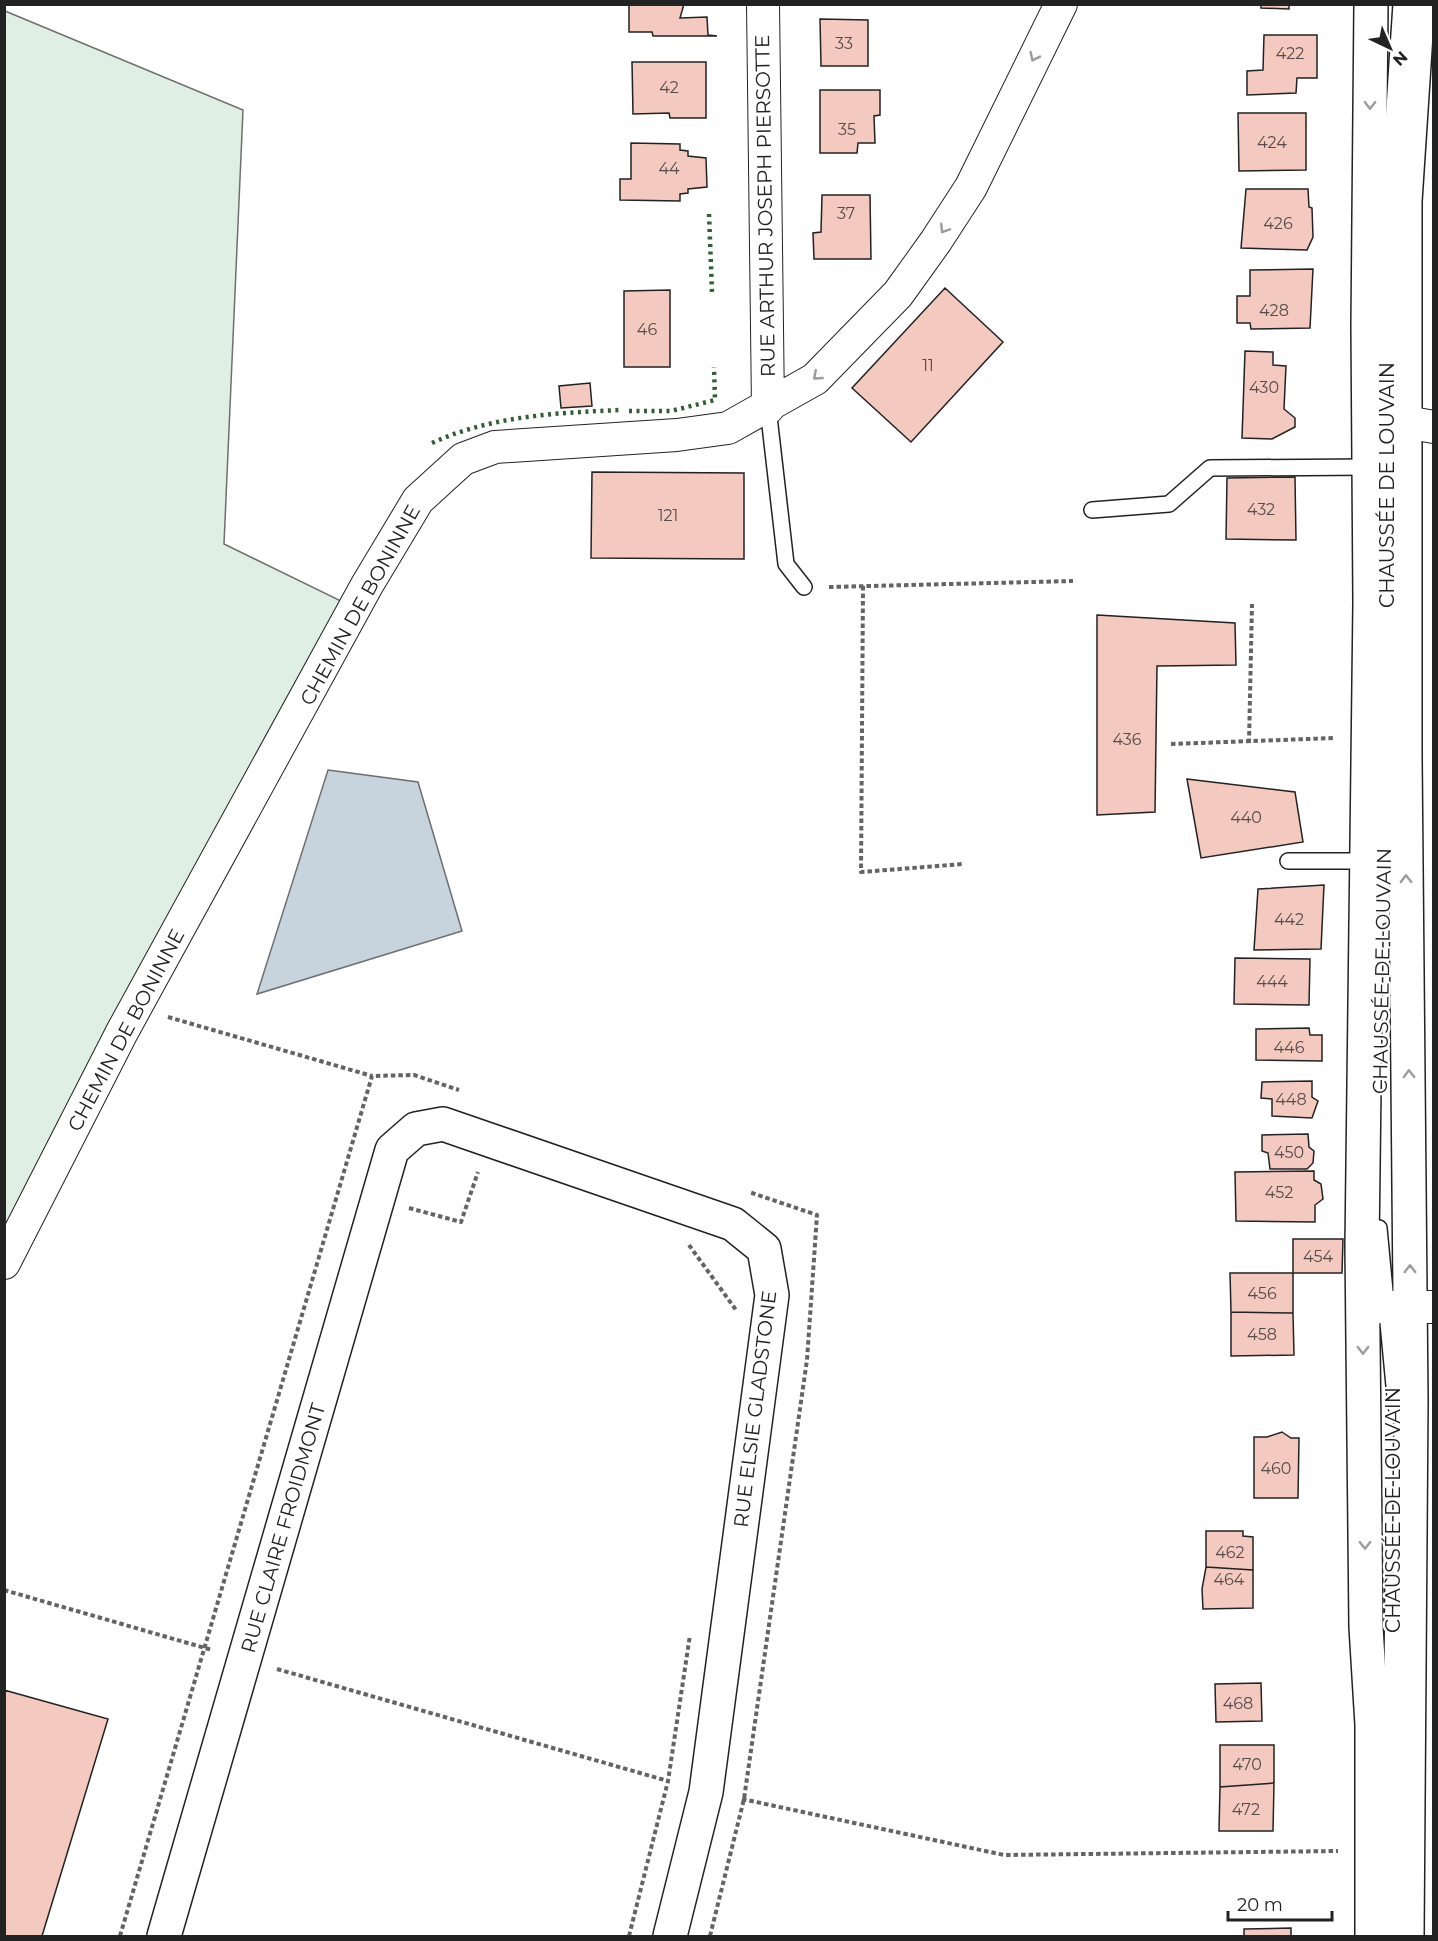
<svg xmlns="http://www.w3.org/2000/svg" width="1438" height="1941" viewBox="0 0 1438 1941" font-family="Montserrat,sans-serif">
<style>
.green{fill:#e0efe3;stroke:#6f6f6f;stroke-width:1.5}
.water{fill:#c7d3dd;stroke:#6f6f6f;stroke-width:1.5}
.building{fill:#f3c9c0;stroke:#222;stroke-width:1.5}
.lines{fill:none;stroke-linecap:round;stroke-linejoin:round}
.service-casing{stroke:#222;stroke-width:18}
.minor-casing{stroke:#222;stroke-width:34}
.tertiary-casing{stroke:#222;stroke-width:36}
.primary-casing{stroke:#222;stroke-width:36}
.path{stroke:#646464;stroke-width:4;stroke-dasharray:4.5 3;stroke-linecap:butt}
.service{stroke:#fff;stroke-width:15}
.minor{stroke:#fff;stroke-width:32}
.tertiary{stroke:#fff;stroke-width:33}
.primary{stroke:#fff;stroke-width:33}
.hedge{stroke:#2f5e38;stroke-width:4.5;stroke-dasharray:3 4.5;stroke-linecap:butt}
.oneway{stroke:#9c9c9c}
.labels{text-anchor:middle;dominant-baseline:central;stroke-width:4.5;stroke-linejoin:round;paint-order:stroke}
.number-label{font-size:16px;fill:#564c4a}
.street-label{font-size:20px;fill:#222;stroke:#fff}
</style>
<rect width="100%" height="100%" fill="#fff"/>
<path class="green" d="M5,11l238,99 -19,434 117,57 -336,627z"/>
<path class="water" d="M328,770l90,12 44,149 -205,63z"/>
<path class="building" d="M629,4h55l-4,14 27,-1 1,18 9,1h-64l-1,-4h-23z
M1261,4h28v5l-28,-1z
M820,19l48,1v46h-47z
M1264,35h53v43h-20l-1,15 -49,2v-24l16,-1z
M632,62h74v56h-36l-1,-5 -36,1z
M820,90h60v25l-6,1 1,27h-17l-1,10h-37z
M1238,113h68v57l-67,1z
M631,143l49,1v6l8,1v5l18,2 1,29 -19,2v4l-8,1v7l-60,-1v-21h11z
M1246,189h62l1,18 3,1 1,29 -6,13 -66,-2z
M822,195h48l1,64h-57l-1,-26 8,-1z
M1313,269l-3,59 -59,1 -1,-6h-13v-27h13v-26z
M945,288l58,54 -92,100 -59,-54z
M670,290v77h-46v-76z
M1245,351l28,1v13l13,1 -2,43 11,9v9l-23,12 -30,-1z
M590,383l2,23 -31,2 -2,-22z
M592,472l152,1v86l-153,-1z
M1295,477l1,63 -70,-1 1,-61z
M1097,615l138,8 1,42 -79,1 -2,146 -58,3z
M1187,779l108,13 8,50 -102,16z
M1324,885l-3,64 -67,1 4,-61z
M1235,958l75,1 -1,46 -75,-1z
M1309,1028l1,7h12v26l-66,-1v-31z
M1312,1081v16l6,4 -6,17 -40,-2v-17l-11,-1 1,-16z
M1308,1134l1,13 5,4 -1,12 -6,6h-37l-2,-16 -6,-2v-16z
M1314,1171v9l7,4 2,15 -8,6v17l-79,-1 -1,-49z
M1293,1239h50l-1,34h-49z
M1230,1273h63v40l-62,-1z
M1231,1312l62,1 1,42 -63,1z
M1282,1432l9,6h8l-1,60h-44v-61h13z
M1206,1531h37v5l10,1v33l-47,-3z
M1206,1567l47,3v38l-50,1 -1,-20z
M1261,1683l1,38 -46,1 -1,-38z
M4,1690l104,29 -66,217h-38z
M1220,1745h54v38l-54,4z
M1274,1783l-1,48h-54l1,-44z
M1291,1928v8h-47v-7z"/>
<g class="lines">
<defs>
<path id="service" d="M768,408l18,156 18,23
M1092,510l77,-6 41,-36 161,-1
M1288,861h79
M1382,916l6,-361v-357l13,-194
M1379,1228l17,179
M1389,1936l4,-352"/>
<path id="minor" d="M763,4l5,404
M1371,416l63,11
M4,1263l118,-231 245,-447 51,-85 45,-41 32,-12 182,-12 51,-7 87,-49 83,-85 38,-53 35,-54 90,-183
M1363,1307h71"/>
<path id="tertiary" d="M164,1936l228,-786 24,-21 27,-5 290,100 31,25 8,46 -66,497 -36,144"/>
<path id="primary" d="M1371,4l-3,322 2,276 -8,645 4,380 6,98v211
M1407,1936l4,-536 -6,-642v-557l13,-197"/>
</defs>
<use href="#service" class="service-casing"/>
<use href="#minor" class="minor-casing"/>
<use href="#tertiary" class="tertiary-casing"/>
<use href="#primary" class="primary-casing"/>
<path class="path" d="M863,586l-2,286 102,-8
M829,587l244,-6
M1249,743l3,-139
M1171,744l164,-6
M168,1017l204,59
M409,1208l52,14 17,-50
M689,1245l47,65
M4,1590l208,60
M277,1669l391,112
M742,1799l262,56 334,-4
M120,1936l252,-860 42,-1 45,15
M629,1936l39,-155 22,-146
M710,1936l34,-137 63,-439 10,-145 -68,-23"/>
<use href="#service" class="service"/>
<use href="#minor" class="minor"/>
<use href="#tertiary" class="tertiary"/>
<use href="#primary" class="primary"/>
<path class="hedge" d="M709,214l3,78
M629,411h42l44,-11 -1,-33
M432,443c59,-27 123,-30 187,-33"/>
</g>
<defs><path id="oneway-chevron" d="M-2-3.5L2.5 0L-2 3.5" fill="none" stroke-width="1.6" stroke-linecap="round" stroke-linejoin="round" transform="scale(1.5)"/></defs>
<g class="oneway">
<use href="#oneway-chevron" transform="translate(1034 57) rotate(116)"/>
<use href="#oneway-chevron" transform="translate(1370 105) rotate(91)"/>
<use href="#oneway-chevron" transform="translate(944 229) rotate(123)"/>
<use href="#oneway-chevron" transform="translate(817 376) rotate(139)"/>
<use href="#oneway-chevron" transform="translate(1406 879) rotate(-91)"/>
<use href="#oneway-chevron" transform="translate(1409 1074) rotate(-91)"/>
<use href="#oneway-chevron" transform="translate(1410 1269) rotate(-90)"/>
<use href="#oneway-chevron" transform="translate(1363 1350) rotate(90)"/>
<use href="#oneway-chevron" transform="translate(1365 1545) rotate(89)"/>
</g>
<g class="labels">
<g class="number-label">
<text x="844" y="43">33</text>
<text x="1290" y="53">422</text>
<text x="669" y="87">42</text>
<text x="847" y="129">35</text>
<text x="1272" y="142">424</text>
<text x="669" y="168">44</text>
<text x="846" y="213">37</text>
<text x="1278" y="223">426</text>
<text x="1274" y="310">428</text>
<text x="647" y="329">46</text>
<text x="928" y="365">11</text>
<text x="1264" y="387">430</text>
<text x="1261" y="509">432</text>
<text x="668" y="515">121</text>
<text x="1127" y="739">436</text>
<text x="1246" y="817">440</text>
<text x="1289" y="919">442</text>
<text x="1272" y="981">444</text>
<text x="1289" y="1047">446</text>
<text x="1291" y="1099">448</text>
<text x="1289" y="1152">450</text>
<text x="1279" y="1192">452</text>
<text x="1318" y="1256">454</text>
<text x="1262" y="1293">456</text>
<text x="1262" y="1334">458</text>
<text x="1276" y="1468">460</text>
<text x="1230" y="1552">462</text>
<text x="1229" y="1579">464</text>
<text x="1238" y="1703">468</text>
<text x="1247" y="1764">470</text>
<text x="1246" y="1809">472</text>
</g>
<g class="street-label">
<text transform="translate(765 206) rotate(-91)">RUE ARTHUR JOSEPH PIERSOTTE</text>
<text transform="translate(1387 485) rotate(-90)">CHAUSSÉE DE LOUVAIN</text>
<text transform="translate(360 605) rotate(-61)">CHEMIN DE BONINNE</text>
<text transform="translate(1382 971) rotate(-89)">CHAUSSÉE DE LOUVAIN</text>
<text transform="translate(126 1030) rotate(-62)">CHEMIN DE BONINNE</text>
<text transform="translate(755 1409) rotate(-83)">RUE ELSIE GLADSTONE</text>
<text transform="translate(1393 1510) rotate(-90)">CHAUSSÉE DE LOUVAIN</text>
<text transform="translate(283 1528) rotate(-74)">RUE CLAIRE FROIDMONT</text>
</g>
</g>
<rect width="1438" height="1941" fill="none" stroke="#222222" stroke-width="12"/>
<g transform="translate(1390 48) rotate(136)" stroke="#ffffff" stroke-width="4.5" paint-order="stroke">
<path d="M0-4.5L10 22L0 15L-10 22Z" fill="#222222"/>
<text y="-9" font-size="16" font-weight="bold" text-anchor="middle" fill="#222222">N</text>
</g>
<path d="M1228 1911v9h104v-9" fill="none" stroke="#222222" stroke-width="3"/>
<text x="1237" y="1911" font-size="18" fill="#222222" stroke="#ffffff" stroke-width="4.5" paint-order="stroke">20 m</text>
</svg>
